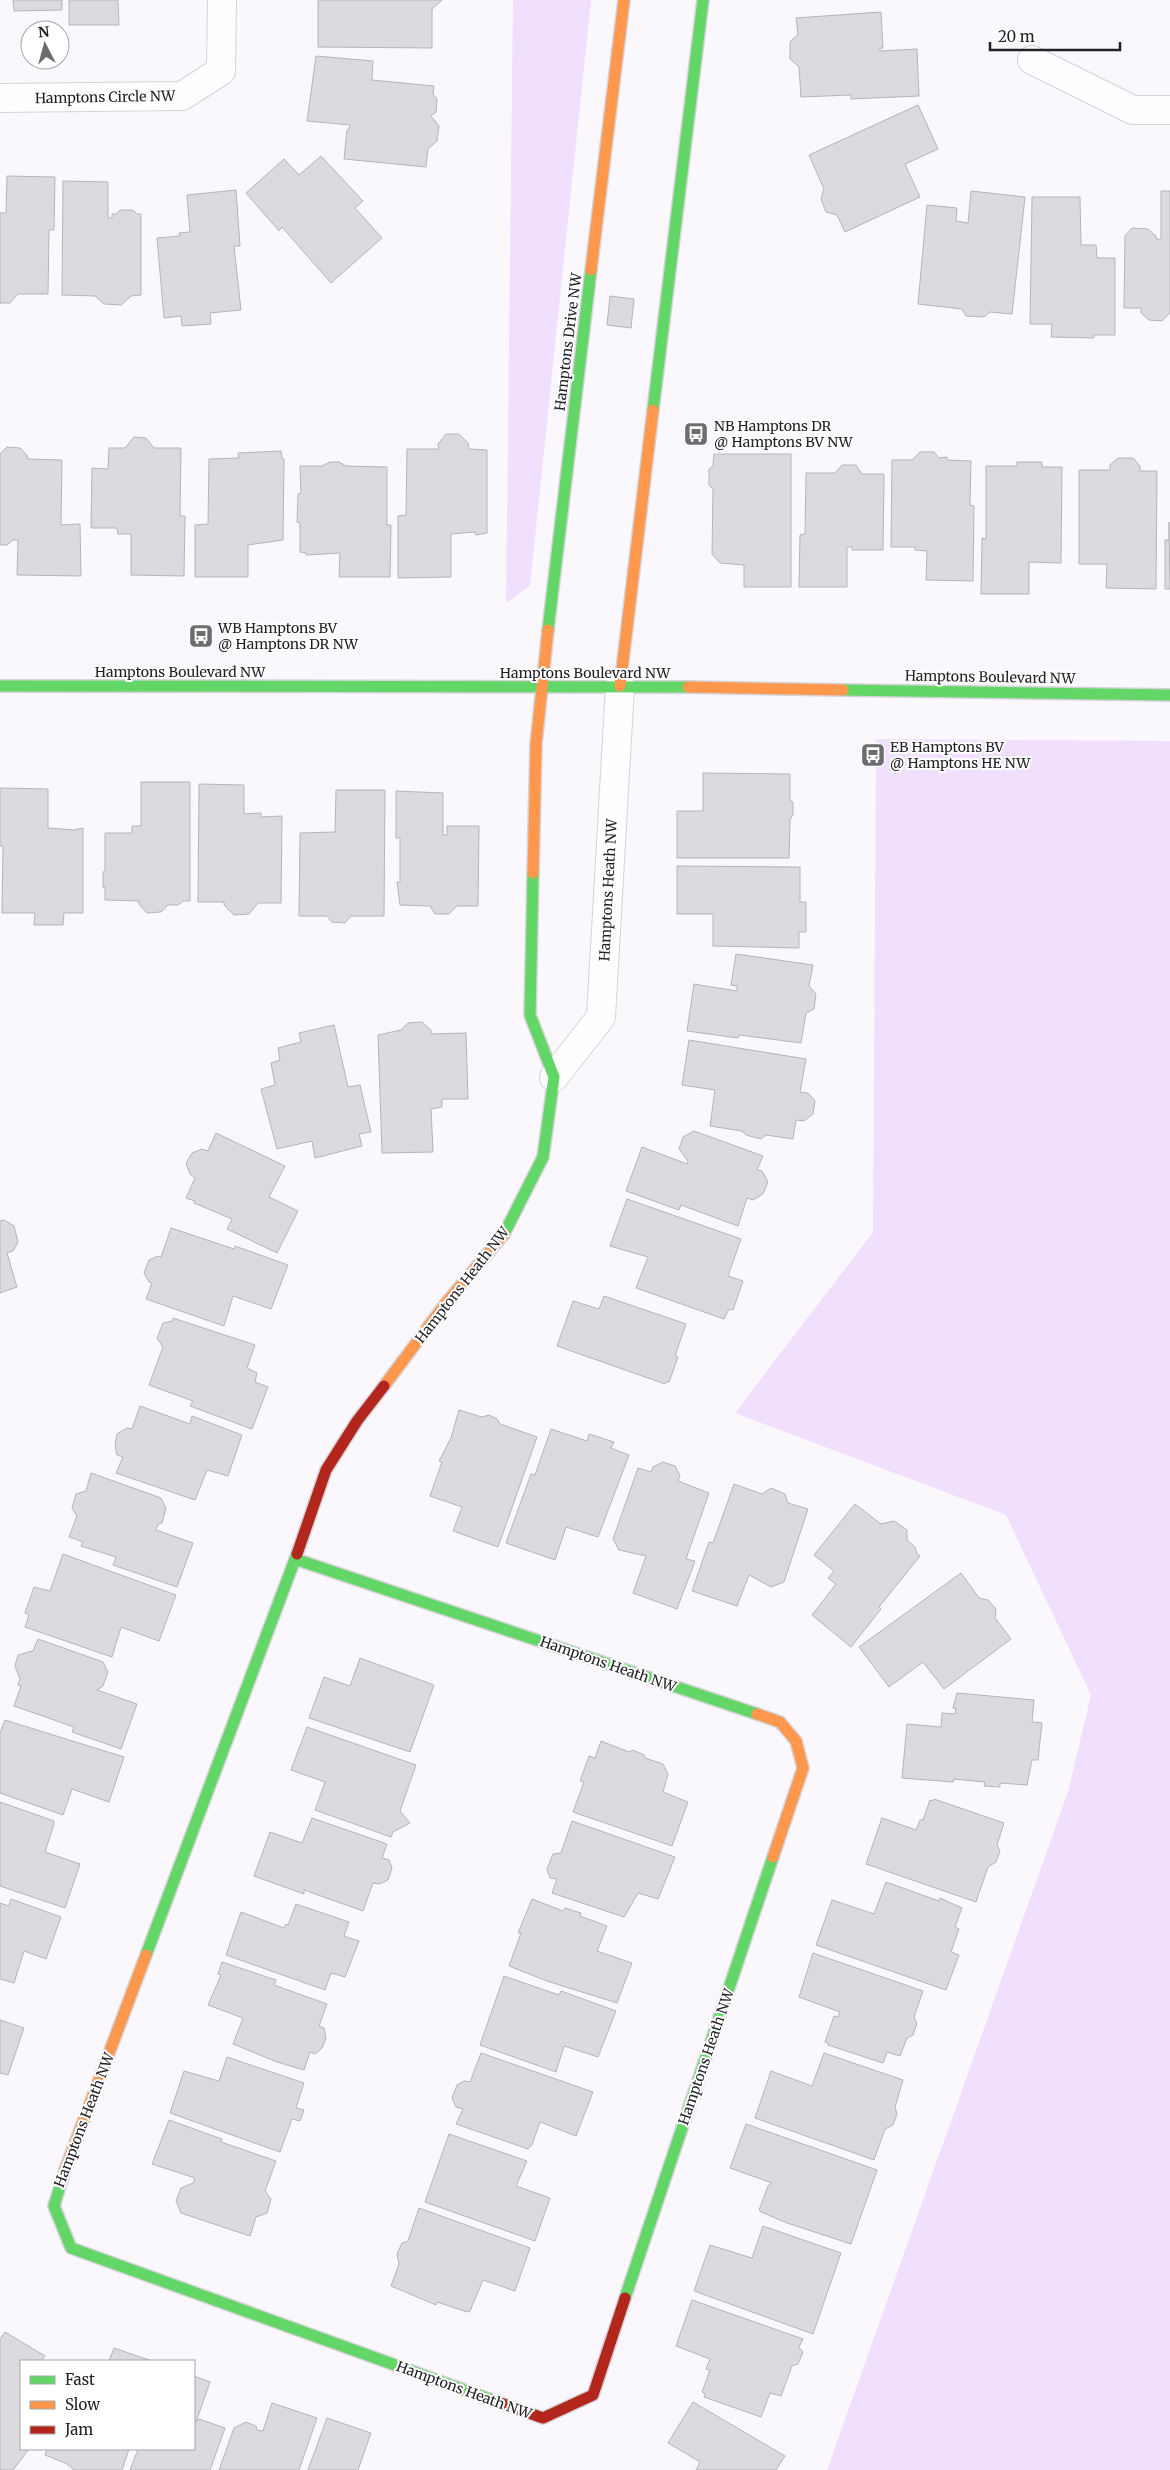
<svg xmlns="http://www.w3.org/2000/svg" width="1170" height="2470" viewBox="0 0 1170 2470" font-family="Merriweather,serif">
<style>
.green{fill:#f0e0fd}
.building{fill:#dcdade;stroke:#b6b4b8}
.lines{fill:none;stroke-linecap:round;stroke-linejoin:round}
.street-casing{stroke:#d5d3d7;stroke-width:30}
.fast-casing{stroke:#d5d3d7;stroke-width:14}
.slow-casing{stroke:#d5d3d7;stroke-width:14}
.jam-casing{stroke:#d5d3d7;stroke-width:14}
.street{stroke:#fefeff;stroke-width:28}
.fast{stroke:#63d668;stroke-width:11}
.slow{stroke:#ff974d;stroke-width:11}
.jam{stroke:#b3261e;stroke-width:11}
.labels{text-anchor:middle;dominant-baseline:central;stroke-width:4;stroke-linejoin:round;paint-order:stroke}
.street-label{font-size:14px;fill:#242126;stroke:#fff}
.poi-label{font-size:14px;fill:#242126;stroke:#fff;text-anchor:start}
</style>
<rect width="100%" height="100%" fill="#faf8fc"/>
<path class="green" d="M513,0h78l-61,586 -24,17z
M876,739l294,2v1729h-343l241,-678 23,-97 -85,-180 -271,-102 138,-181z"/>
<path class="building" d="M13,0h49v10l-48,1z
M69,0h49l1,25h-50z
M318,0h124l-10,9v39l-114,-1z
M881,12l2,36h-3v3l37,-2 2,47 -68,3v-4l-50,2 -2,-30 -9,-8v-17l8,-8 -2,-16z
M316,56l57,5 -1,19 62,6 -1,8 4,5 -1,13 -5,4 8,10 -2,15 -9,8 -2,18 -82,-8 3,-29 2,-1 1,-4 -43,-4z
M918,105l20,44 -33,15 15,33 -75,35 -8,-17 -11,-3 -5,-13 3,-10 -15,-34z
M321,156l42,45 -8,7 27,30 -51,45 -49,-56 -3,4 -33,-38 38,-34 15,16z
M7,176l48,1 -1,53h-5l-1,64h-30l-8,9h-10v-90h6z
M63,181l45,1v36h4v-4h4l4,-4h13l4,4h4v81l-10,1 -10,9 -17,-1 -9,-8 -33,-1z
M236,190l4,56h-6l7,64 -31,3 1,11 -29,2 -1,-10 -17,2 -7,-80 23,-2 -1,-3 11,-1 -3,-37z
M971,191l54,6 -13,117 -22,-2 -6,5 -18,-1 -4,-7 -44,-5 9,-99 30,3 -1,13 12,2z
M1161,191h9v122l-8,8 -13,-1 -8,-7v-5h-17l1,-72 7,-8 16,1 8,7v3h5z
M1032,197h48l1,48h15l1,13h18v77h-21v3l-43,-1 1,-13h-22z
M610,296l24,3 -3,29 -24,-3z
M446,434h13l9,9 1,6 18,1v83l-11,2 -1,-3 -24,2v43l-53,1v-62l8,-1 1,-66h32l-1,-5z
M134,437l12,1 8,10h27l-1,68h5l-1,60 -53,-1v-41h-13l-1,-6h-26l1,-60 16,1 1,-21h16z
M7,447l13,1 7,7 1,4 34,1 -1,65 19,-1 1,52 -64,-1 1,-35h-5l-6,5h-7v-91z
M281,451l1,8h2l-1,81 -35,5v32h-53v-52l13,-1 1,-65 30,-1 -1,-5z
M920,452h14l5,6 8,-1v3l24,1 -1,44 4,1 -1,75 -47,-1 1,-29 -12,-1v-3h-24l1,-87h20z
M714,454h77v133h-47v-22l-24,-2 -8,-9 1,-65 -4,-4v-16l4,-3z
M1118,458h15l7,8v5h17l-1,118 -50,-1 1,-24h-28v-94h31v-5z
M330,462h9l7,4 41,1v58h4l-1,52h-51l1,-24 -34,2v-2l-6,-1v-29l-3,-1 1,-28 3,-1 -1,-27h22z
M1017,462h25v5h20l-1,96 -32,-1v32h-48l1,-56 4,1v-73h31z
M842,465h14l6,9h22l-1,76h-31v-3h-5v40h-48l1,-52 5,-1 1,-61h29z
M1169,522l1,67h-5v-49h4z
M703,773l87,1v26l3,2v12l-3,6 -1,38h-112v-47h26z
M141,782h49v119h-7l-5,4h-10l-7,7 -14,1 -8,-9v-3l-34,-1v-13l-2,1v-16l2,-1v-38h27v-7h9z
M199,784l45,1v29l17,-1v4l21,-1 -1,87h-23l-9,11 -15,1 -10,-10v-3h-26z
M0,788l48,1v39l26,2 9,-2v85h-19l-1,12h-29l1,-12h-33l1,-67h-3z
M336,790h49l-1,126h-33l-6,7 -13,-1 -5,-6h-28l1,-83 35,-1z
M396,791l47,2v42h4v-9h32l-1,80h-21l-8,8h-14l-5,-8 -30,-1 -3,-23h3v-44h-4z
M677,866l123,1v35h6v30h-7v16l-86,-2v-32h-36z
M736,954l77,11 -4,21 7,8 -2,15 -8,4 -5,30 -62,-8 -1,3 -51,-7 7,-47 43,7v-5l-6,-1z
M422,1022l9,8v4l35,-1 2,66h-26v8l-11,2 2,43 -51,1 -4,-118 23,-5 7,-7z
M334,1025l14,62 12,-2 11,47 -12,2 3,12 -47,12 -3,-17 -35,8 -16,-60 14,-4 -4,-22 9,-3 -2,-12 23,-6 -2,-9z
M689,1040l117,19 -6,33 8,1 7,8 -2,13 -9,7 -8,-1 -3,19 -27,-4 -5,4 -15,-4 -4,-4 -32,-5 5,-36 -33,-5z
M694,1131l69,25 -6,14 5,1 6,11 -5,12 -10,6 -6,-2 -9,28 -57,-21 -2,5 -53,-19 16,-44 45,17 1,-3 -9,-12 4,-12z
M216,1133l69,33 -16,31 29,14 -21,42 -50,-24 5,-10 -38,-16 1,-2 -9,-3 9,-20 -5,-4 -4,-11 6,-10 10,-4 6,2z
M627,1199l114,40 -13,37 15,5 -10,29 -4,-1 -5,10 -88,-31 12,-31 -38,-11z
M4,1220l10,6 4,16 -5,9 -6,2 10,34 -17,6v-72z
M171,1228l63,21 1,-3 53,19 -17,44 -38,-13 -9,30 -78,-27 6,-16 -3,-1 -5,-9 5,-13 9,-4 3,1z
M604,1296l82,28 -11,32 3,1 -9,25h-3l-1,2 -108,-38 16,-45 26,8z
M173,1318l82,27 -8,23 10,5 -2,9 13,5 -16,42 -62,-23 3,-5 -44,-16 14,-38 -6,-9 6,-15 10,-2z
M140,1406l50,18 2,-8 50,19 -14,41 -21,-6 -12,30 -79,-27 7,-16 -6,-2 -2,-10 2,-11 10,-6 5,1z
M459,1410l23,7 7,-2 8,4 3,5 37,13 -39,110 -45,-16 9,-24 -32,-11 12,-34 -3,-1 12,-23z
M551,1429l36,12 2,-7 25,8 -3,6 18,7 -31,82 -32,-10 -11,33 -49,-17 25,-69 4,1z
M663,1462l12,4 5,10 -2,5 31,12 -23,66 9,2 -18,48 -44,-16 13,-37 -27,-6 -6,-11 25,-71 13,4 2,-5z
M91,1473l70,25 5,10 -4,15 -4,1 -2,6 37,13 -16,44 -64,-22 3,-8 -35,-11 2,-4 -14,-5 8,-21 -5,-8 4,-14 10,-3z
M734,1484l28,10 9,-6 14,6 3,9 20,6 -24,73 -13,5 -22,-12 -12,31 -45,-15 17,-49 4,1z
M855,1504l26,20 13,-3 13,9v10l8,7 2,7 3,2 -41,51 2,2 -30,38 -39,-32 24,-31 -8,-6 6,-7 -20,-16z
M63,1554l113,41 -17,46 -38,-14 -9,30 -87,-30 4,-12 -4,-2 9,-26 16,4z
M961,1573l18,25 9,2 8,9 -1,9 16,21 -67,50 -21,-27 -34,25 -30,-40z
M38,1639l65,23 5,10 -5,14 -6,4 40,14 -16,45 -49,-17 2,-5 -60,-21 7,-20 -3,-1 2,-6 -5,-13 3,-11 15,-4z
M360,1658l74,27 -24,67 -101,-34 15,-41 26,9z
M957,1693l77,7 -2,22 10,1 -4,37h-6l-5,25 -27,-2v4l-16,-1 1,-4 -31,-3 -1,3 -51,-4 5,-54 34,3 1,-14 13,1 1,-5 -3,-1z
M5,1720l119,37 -15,45 -37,-13 -9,26 -63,-22v-60z
M307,1727l109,38 -16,46 10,12 -17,9 -2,5 -76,-27 10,-28 -34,-12z
M601,1741l28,11 4,-2 11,5 1,3 18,6 5,10 -5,18 25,10 -16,44 -99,-34 11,-30 -4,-1 9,-25 6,2z
M934,1799l70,24 -7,22 3,6 -4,11 -8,5 -12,35 -110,-38 16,-46 34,12 4,-10h3l7,-20 3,1z
M0,1802l54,19v3l-9,28 35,12 -15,44 -65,-22z
M312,1818l75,26 -5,14 7,2 3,8 -4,12 -8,4 -7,-1 -10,28 -59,-21v4l-50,-18 16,-44 32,11z
M572,1821l103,36 -17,42 -20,-6 -14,24 -72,-24 5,-14 -7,-1 -3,-9 6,-15 8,-1z
M886,1882l53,19 1,-3 22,10 -7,19 4,2 -8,23 8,3 -13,35 -130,-45 16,-45 42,14z
M11,1899l50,18 -15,42 -22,-8 -10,32 -14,-4v-76l9,3z
M532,1899l31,12 2,-3 16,5 -1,3 27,10 -10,25 35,12 -15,40 -70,-22 -38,-15 12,-33h-3z
M296,1904l53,18 -5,14 15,5 -14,36 -14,-4 -6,17 -99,-35 15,-43 43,16 2,-4 2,1z
M813,1953l110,38 -9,26 3,6 -4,12 -6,3 -7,18 -13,-4 -4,11 -55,-18v-2l-3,-1 9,-26 4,1 2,-5 -41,-15z
M222,1962l54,18 -2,5 53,19 -8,22 5,2 2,10 -4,10 -7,6 -5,-2 -6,18 -27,-8 -44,-18 10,-26 -35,-13 13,-30 -3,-1z
M504,1976l55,19 2,-4 55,20 -18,46 -34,-11 -8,26 -76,-27z
M0,2020l24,8 -16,47 -8,-2z
M481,2053l112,39 -17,44 -36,-14 -8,23 -4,4 -72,-25 7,-15 -7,-2 -4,-9 5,-13 7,-4 6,1z
M824,2053l79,27 -8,27 2,7 -4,11 -8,4 -11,31 -119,-42 16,-47 41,15z
M227,2057l77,26 -8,25 8,2 -4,11 -8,-2 -12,33 -110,-39 14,-42 35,10z
M169,2120l53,19 -1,3 55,19 -11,30 6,8 -4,14 -11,4 -6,19 -69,-23 -5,-12 5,-13 12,-5 2,-5 -43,-14z
M746,2124l131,46 -26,74 -64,-21 -26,-11 -2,-2 9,-24 4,-3 -42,-15z
M449,2134l78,27 -11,25 34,12 -15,43 -110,-39z
M419,2208l111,40 -15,43 -32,-11 -13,31 -3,1 -30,-10 -1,3 -45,-19 8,-22 -2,-10 5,-11 6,-2z
M763,2226l78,27 -28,81 -119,-43 16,-46 42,13z
M692,2300l111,39 -4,8 4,5 -5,12 -6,2 -11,30 -11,-3 -9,24 -57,-20 1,-3 -3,-2 8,-22 -4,-1 4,-10 -34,-13z
M5,2332l40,24 -4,5h-20v88h8l-16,21h-13v-131z
M114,2348l38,13h-43z
M194,2376l16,6 -14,40 3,-3 26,9 -15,42h-80l8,-21h56z
M693,2402l92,54 -9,14h-80l4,-8 -32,-19z
M272,2403l45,15 -18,52h-80l15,-42 12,-6 10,4 1,4 6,1z
M327,2418l44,15 -13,37h-50z
M47,2449h82l-7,21h-48l-7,-6 -22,-9z"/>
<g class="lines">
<defs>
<path id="street" d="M1032,60l101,50h37
M0,98l182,-2 39,-25 1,-71
M554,1077l47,-60 19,-331"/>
<path id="fast" d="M653,410l50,-410
M548,630l43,-360
M0,686l688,1
M843,690l327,5
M504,1234l39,-77 11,-80 -24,-62 3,-142
M295,1559l462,155
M146,1955l151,-401
M65,2170l-11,36 17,42 421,152
M625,2298l148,-441"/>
<path id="slow" d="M591,270l33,-270
M620,686l33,-276
M688,687l155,3
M533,873l3,-129 12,-114
M384,1386l62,-83 58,-69
M757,1714l23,8 16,19 7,27 -30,89
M65,2170l81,-215"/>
<path id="jam" d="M297,1554l29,-84 31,-49 27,-35
M492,2400l51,18 50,-23 32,-97"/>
</defs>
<use href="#street" class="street-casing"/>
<use href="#fast" class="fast-casing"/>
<use href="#slow" class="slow-casing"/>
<use href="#jam" class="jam-casing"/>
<use href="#street" class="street"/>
<use href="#fast" class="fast"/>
<use href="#slow" class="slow"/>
<use href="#jam" class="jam"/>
</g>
<defs>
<symbol id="bus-square" viewBox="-11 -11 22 22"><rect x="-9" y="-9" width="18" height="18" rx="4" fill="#6f6c71" stroke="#fff"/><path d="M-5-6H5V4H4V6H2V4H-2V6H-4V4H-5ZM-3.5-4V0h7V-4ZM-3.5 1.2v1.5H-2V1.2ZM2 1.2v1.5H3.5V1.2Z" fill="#fff"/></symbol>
</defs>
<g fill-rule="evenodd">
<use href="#bus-square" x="682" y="420" width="28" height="28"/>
<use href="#bus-square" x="187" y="622" width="28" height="28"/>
<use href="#bus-square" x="859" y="741" width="28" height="28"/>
</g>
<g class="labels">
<g class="street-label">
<text transform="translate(105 97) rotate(-1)">Hamptons Circle NW</text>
<text transform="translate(568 342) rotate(-83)">Hamptons Drive NW</text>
<text x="180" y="672">Hamptons Boulevard NW</text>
<text x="585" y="673">Hamptons Boulevard NW</text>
<text transform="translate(990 677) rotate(1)">Hamptons Boulevard NW</text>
<text transform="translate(608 890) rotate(-87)">Hamptons Heath NW</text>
<text transform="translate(462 1285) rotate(-52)">Hamptons Heath NW</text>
<text transform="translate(608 1664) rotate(19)">Hamptons Heath NW</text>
<text transform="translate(706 2057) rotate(-71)">Hamptons Heath NW</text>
<text transform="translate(84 2120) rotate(-69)">Hamptons Heath NW</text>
<text transform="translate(464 2390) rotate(20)">Hamptons Heath NW</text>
</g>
<g class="poi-label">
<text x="714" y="426">NB Hamptons DR<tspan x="714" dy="16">@ Hamptons BV NW</tspan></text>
<text x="218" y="628">WB Hamptons BV<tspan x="218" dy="16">@ Hamptons DR NW</tspan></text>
<text x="890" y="747">EB Hamptons BV<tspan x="890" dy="16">@ Hamptons HE NW</tspan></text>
</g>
</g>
<rect x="20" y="2360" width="175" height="90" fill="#ffffff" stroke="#a7a6a8"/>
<rect x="30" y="2376" width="25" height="8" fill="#63d668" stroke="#a7a6a8"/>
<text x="65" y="2385" font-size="15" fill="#242126">Fast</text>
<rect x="30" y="2401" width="25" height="8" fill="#ff974d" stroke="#a7a6a8"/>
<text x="65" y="2410" font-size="15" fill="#242126">Slow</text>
<rect x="30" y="2426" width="25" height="8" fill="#b3261e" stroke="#a7a6a8"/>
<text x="65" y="2435" font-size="15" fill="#242126">Jam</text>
<g transform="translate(45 45) rotate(354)"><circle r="24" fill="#ffffff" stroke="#a7a6a8"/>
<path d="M0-4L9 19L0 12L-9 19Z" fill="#6f6c71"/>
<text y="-8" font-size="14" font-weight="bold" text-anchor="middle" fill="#242126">N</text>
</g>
<path d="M990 42v8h130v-8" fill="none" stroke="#242126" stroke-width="2.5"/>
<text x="998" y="42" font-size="15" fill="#242126" stroke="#ffffff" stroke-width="4" paint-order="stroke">20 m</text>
</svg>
